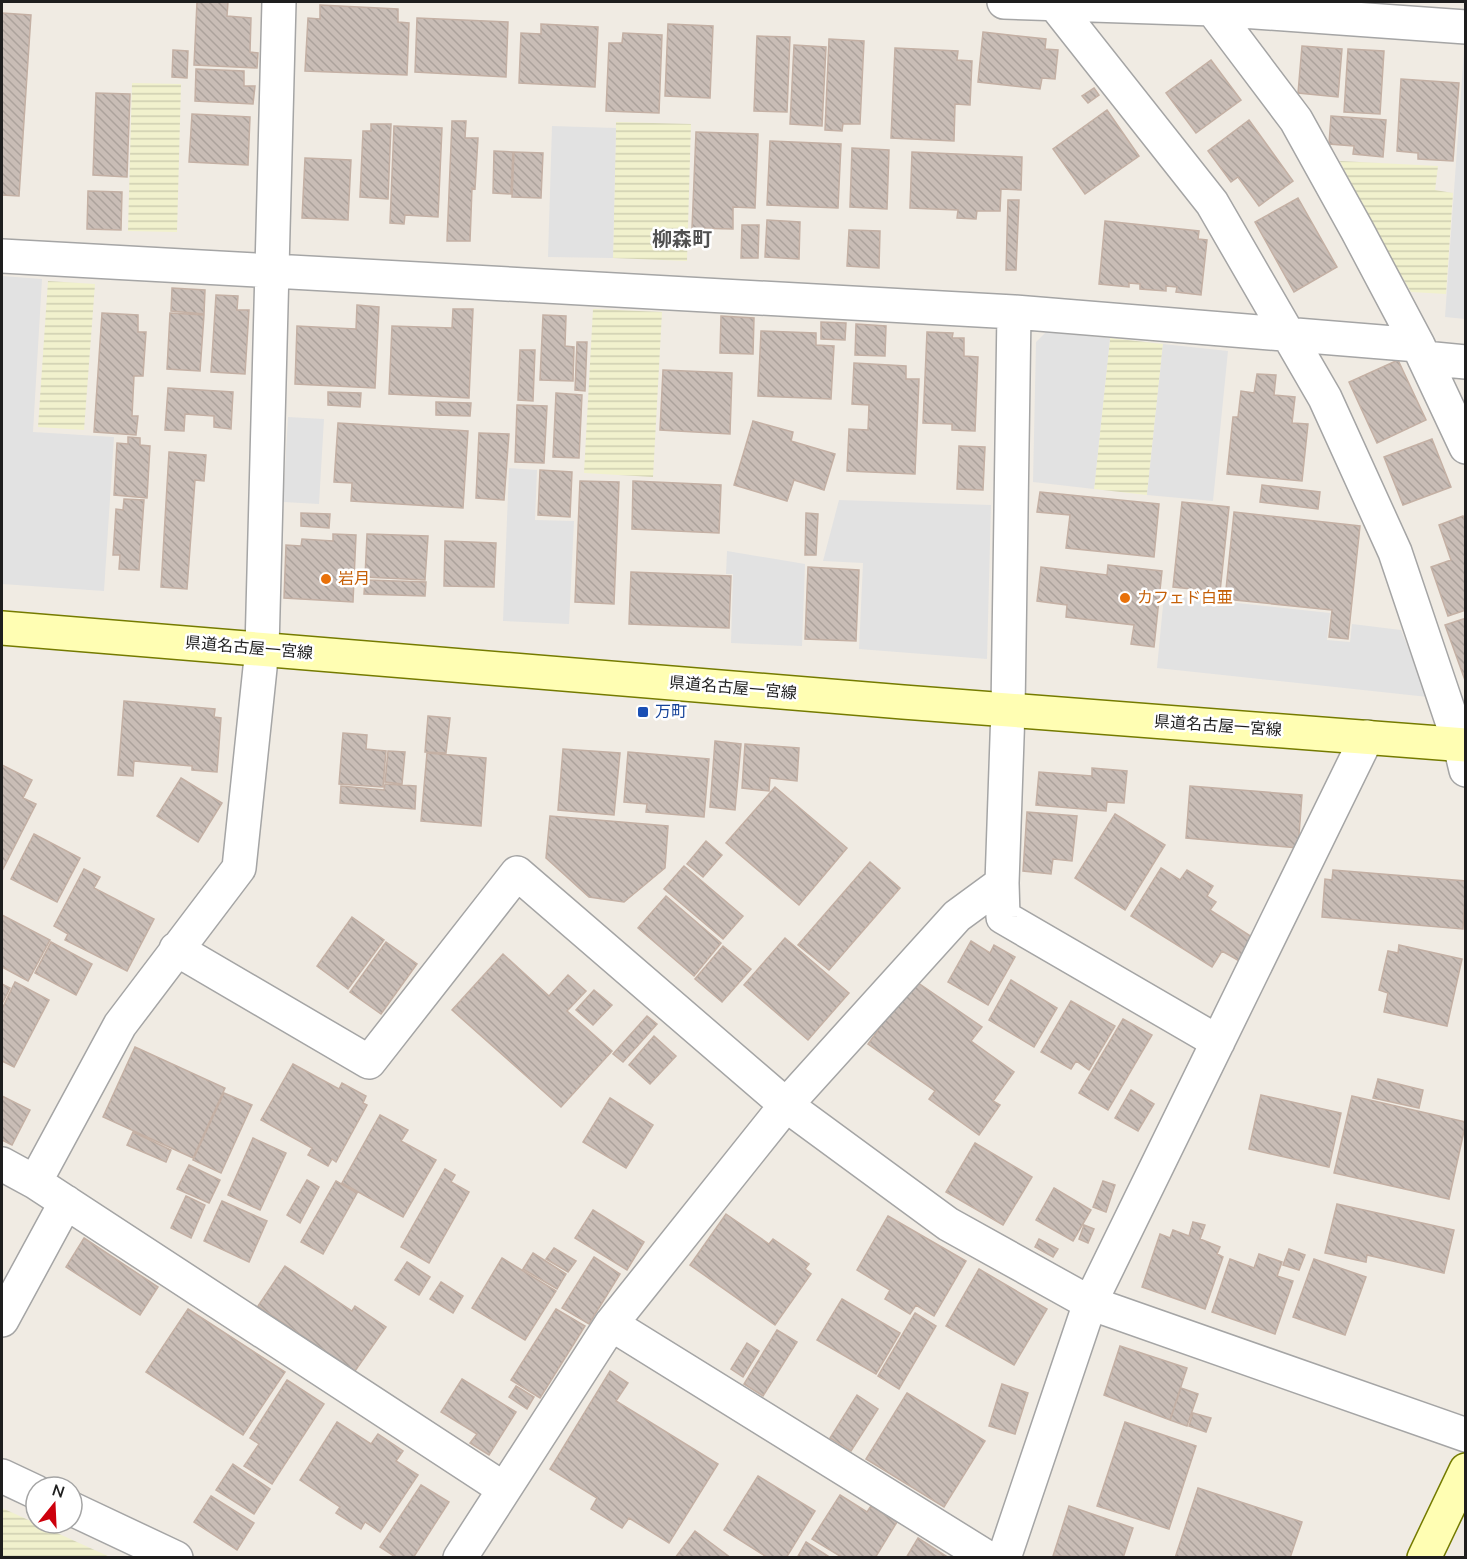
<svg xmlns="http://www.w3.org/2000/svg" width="1467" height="1559" viewBox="0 0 1467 1559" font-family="'Nunito Sans','Noto Sans JP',sans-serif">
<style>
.farmland{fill:url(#farmland-rules)}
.parking{fill:#e2e2e2}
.building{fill:url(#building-back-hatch);stroke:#c4b0a4;stroke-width:1.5}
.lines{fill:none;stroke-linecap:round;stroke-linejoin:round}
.street-casing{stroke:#a5a5a5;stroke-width:36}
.secondary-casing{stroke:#757b00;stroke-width:36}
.street{stroke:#fff;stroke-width:33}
.secondary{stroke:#fffeb3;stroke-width:33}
.food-dot{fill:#e8710a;stroke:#fff;stroke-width:2}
.transit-dot{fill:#1a4fb4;stroke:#fff;stroke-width:2}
.labels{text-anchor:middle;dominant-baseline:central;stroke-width:5;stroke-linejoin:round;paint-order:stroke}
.food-label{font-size:16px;fill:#c56008;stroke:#fff;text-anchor:start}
.street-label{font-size:16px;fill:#1e1e1e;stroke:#fff}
.transit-label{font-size:16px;fill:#164399;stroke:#fff;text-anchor:start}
.quarter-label{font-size:20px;font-weight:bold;fill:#515151;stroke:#fff}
</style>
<defs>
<pattern id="farmland-rules" width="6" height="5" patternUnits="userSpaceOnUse" patternTransform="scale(1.5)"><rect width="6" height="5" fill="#f1f1cd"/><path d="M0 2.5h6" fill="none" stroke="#ceceb0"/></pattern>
<pattern id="building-back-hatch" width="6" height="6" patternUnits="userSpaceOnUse" patternTransform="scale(1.5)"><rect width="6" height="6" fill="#c9bdb6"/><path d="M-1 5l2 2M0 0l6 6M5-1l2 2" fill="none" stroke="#aca29c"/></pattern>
</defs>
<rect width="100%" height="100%" fill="#f0ebe3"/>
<path class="farmland" d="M132,83l49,1 -4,148 -49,-1z
M616,122l75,2 -4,137 -74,-3z
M1340,161l98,5 -3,24 18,3 -7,101 -35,-2 -41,-70z
M48,281l47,3 -11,146 -46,-3z
M593,309l69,3 -9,165 -69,-4z
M1110,338l53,6 -16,151 -53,-6z
M2,1508l108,49h-108z"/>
<path class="parking" d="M1464,51h2l-1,268 -20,-2z
M552,126l64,2 -3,130 -65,-1z
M2,276l40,3 -9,153 81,5 -10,154 -102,-7z
M1046,332l64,6 -16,151 -61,-7 3,-140z
M1163,344l65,7 -15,150 -66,-6z
M288,417l36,2 -5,85 -36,-2z
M509,468l28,2 -2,50 39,1 -5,103 -66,-3z
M839,500l152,5 -4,154 -128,-10 4,-86 -40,-2z
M727,551l78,13 -3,82 -71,-3 2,-69h-7z
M1164,595l166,18 -3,27 23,2 2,-18 49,6 27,67 -271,-29z"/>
<path class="building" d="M197,2h31l-1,14 24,2 -1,34 8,1 -1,15 -63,-3z
M320,5l78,4v13l11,1 -2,52 -102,-4 3,-53 12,1z
M2,13l29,2 -12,181 -17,-1z
M417,18l91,4 -2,55 -91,-5z
M541,24l57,3 -3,60 -76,-4 2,-50 20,1z
M668,24l45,2 -3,72 -45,-2z
M983,32l63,7 -1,10 13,1 -3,29 -13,-1 -2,11 -62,-7z
M623,33l39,2 -3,78 -53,-2 3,-68h13z
M757,36l33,1 -3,75 -33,-1z
M829,39l35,2 -4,83h-17l-1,7 -17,-1z
M794,45l32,2 -4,79 -32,-2z
M1302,46l40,3 -4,48 -40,-4z
M895,48l63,3 -1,9 15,1 -2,44 -15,-1 -1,37 -63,-3z
M1348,49l36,2 -4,63 -36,-2z
M173,50l15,1 -1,27 -15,-1z
M1211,60l30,40 -45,33 -30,-40z
M196,69l48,2v15h11l-2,18 -58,-3z
M1401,79l58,4 -6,78 -35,-2v-6l-21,-2z
M1094,88l5,7 -11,8 -6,-7z
M96,93l34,1 -3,83 -34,-2z
M1107,110l32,46 -54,38 -32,-45z
M192,114l58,3 -2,48 -59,-3z
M1331,116l55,4 -3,37 -30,-3 1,-8 -25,-2z
M1249,120l44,61 -34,25 -21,-29 -7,5 -23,-31z
M452,121h14l-1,17h13l-3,51 -3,-1 -2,53h-23z
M371,124h20l-3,75 -28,-2 3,-66h8z
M394,126l48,2 -4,89 -33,-2 -1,9 -14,-1z
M696,132l62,2 -3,74 -22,-1v22l-41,-1z
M770,141l71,3 -3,64 -71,-3z
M852,148l37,2 -2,59 -37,-2z
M494,151l19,1 -2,42 -18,-1z
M514,152l29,1 -2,45 -29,-1z
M912,152l110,5 -1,33 -20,-1 -1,22h-23l-1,8 -19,-1 1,-8 -48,-2z
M305,158l46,2 -3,60 -46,-2z
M88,191l34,1 -1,38 -34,-1z
M1298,198l39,69 -43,25 -39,-70z
M1008,200h11l-3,70h-10z
M767,220l33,2 -1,37 -34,-2z
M1105,221l94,10 -1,8 9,1 -6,55 -25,-3 1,-5 -11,-1v5l-26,-2v-5l-11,-1v4l-30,-3z
M742,225h17l-1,33h-17z
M849,230l31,1 -1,37 -32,-2z
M172,288l33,2 -1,24 -33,-3z
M216,295l22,1 -1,14h12l-4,64 -34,-2z
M357,305l22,2 -4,81 -80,-4 2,-58 59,3z
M453,309h20l-4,89 -80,-4 3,-68 60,2z
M102,313l36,2v17h8l-3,44h-9l-2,40h6l-2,19 -42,-3z
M170,313l34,2 -4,56 -33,-2z
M543,315l23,1 -1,30 9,1 -1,34 -33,-1z
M721,316l33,2 -1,36 -33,-1z
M821,322l25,1 -1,17 -24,-1z
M856,324l30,2 -1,30 -30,-1z
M761,331l55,2v12l18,1 -3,53 -73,-3z
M927,332l26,1 -1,5h12v18l14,1 -3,74 -23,-1v-6l-29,-1z
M577,342h10l-2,49 -10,-1z
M520,350h15l-2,51 -15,-1z
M1398,360l28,60 -49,23 -28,-61z
M854,363l52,3v13h13l-4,95 -68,-3 2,-42 19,1 1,-25 -17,-1z
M663,370l69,3 -2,61 -70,-4z
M1257,374l19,1 -2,20 21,2 -3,26 16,1 -6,57 -75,-7 6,-57h5l3,-26 13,2z
M168,388l65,4 -2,37 -17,-2v-11l-29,-2 -1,17 -19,-1z
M328,392l33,1 -1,14 -32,-2z
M556,393l26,2 -3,63 -26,-1z
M436,402l35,1 -1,13 -34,-1z
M517,405l30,1 -3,57 -29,-1z
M753,421l40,11 -2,9 44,13 -11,36 -30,-10 -7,21 -53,-16z
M338,423l130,8 -5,77 -112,-7 1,-18 -18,-1z
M479,433l30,1 -5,66 -28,-2z
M128,437l12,1v7l10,1 -3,52 -33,-3 3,-52 11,1z
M1432,439l19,48 -48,18 -19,-48z
M959,446l26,1 -2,43 -26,-1z
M169,452l37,3 -2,26 -9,-1 -8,109 -26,-2z
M540,470l32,2 -2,45 -32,-2z
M580,481l39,1 -5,122 -39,-2z
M633,481l88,4 -2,48 -87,-4z
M1262,485l58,7 -2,17 -58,-7z
M1040,492l119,12 -5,53 -88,-9 4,-33 -33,-3z
M124,499l20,1 -5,70 -20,-1 1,-14h-7l3,-46 7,1z
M1182,502l47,5 -9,85 -47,-5z
M1234,512l126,14 -12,113 -19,-2 3,-27 -107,-11z
M301,513l29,1 -1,14 -28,-2z
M806,513l12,1 -2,41h-11z
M1463,516l3,7v87l-18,6 -17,-49 20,-7 -12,-35z
M333,534l23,1 -3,67 -69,-4 2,-53 15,1 1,-7 31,2z
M367,534l61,2 -3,44 -60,-3z
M445,541l51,2 -2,44 -50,-1z
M1108,565l54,6 -8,76 -23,-3 3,-19 -68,-8 1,-12 -30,-4 4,-34 66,8z
M808,567l51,3 -3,71 -51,-2z
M631,572l100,4 -2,52 -100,-4z
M365,580l61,2 -1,14 -61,-2z
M1466,618v65l-21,-58z
M124,701l91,8 -1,8 7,1 -4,54 -25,-2v-4l-58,-5 -1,15 -15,-1z
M428,716l22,2 -4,35 -21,-1z
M343,733l24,2 -1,14 20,2 -3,36 -44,-3z
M715,741l26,3 -6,66 -25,-3z
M745,744l54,4 -2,33 -27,-3 -1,13 -27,-3z
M563,749l57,4 -6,62 -56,-5z
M388,751l17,1 -3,32 -17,-2z
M628,752l81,7 -5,58 -58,-5 1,-8 -23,-2z
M427,753l59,5 -5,68 -60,-5z
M2,765l30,15 -9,18 13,6 -34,67z
M1092,768l35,3 -3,32 -17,-1 -1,9 -70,-6 3,-33 53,4z
M181,778l41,25 -24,39 -41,-26z
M385,784l31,2 -1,23 -75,-6 1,-17 43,4z
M1190,786l112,9 -4,53 -112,-10z
M775,787l72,61 -48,57 -73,-62z
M1027,812l50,4 -5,45 -19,-2 -2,15 -28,-3z
M1115,814l50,31 -40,65 -50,-32z
M550,816l118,10 -3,42 -41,34 -35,-5 -43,-39z
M34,834l46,24 -23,44 -46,-23z
M706,841l16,14 -19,22 -16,-13z
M870,862l30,26 -71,82 -31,-25z
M684,866l59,50 -20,23 -59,-50z
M1161,868l19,12 7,-10 26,16 -6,10 9,6 -6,8 45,29 -14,23 -19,-11 -10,16 -81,-51z
M84,869l16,8 -6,11 60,31 -27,52 -62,-31 3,-6 -14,-8z
M1333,870l133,11 -3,48 -141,-12 3,-38 7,1z
M666,896l55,47 -27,33 -56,-48z
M2,915l48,25 -22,41 -26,-14z
M352,917l32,23 -36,49 -31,-23z
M785,938l64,55 -41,47 -64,-55z
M971,941l19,12 4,-8 21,12 -27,48 -40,-23z
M51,942l41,22 -16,31 -41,-22z
M386,942l31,22 -36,50 -31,-22z
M1399,945l63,14 -15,67 -63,-14 4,-19 -9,-3 9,-39 10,2z
M723,946l28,23 -29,33 -27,-23z
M503,954l46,42 19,-21 18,16 -19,20 45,40 -51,56 -109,-97z
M914,980l68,47 -11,14 43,31 -21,29 7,4 -21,30 -50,-36 6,-8 -67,-47z
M1011,980l46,28 -23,39 -45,-27z
M15,982l34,18 -35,67 -12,-6v-52z
M2,984l8,4 -8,16z
M594,990l18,15 -19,20 -17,-15z
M1071,1001l44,25 -26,44 -13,-9 -5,8 -30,-17z
M647,1016l10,8 -34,38 -10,-8z
M1123,1019l29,16 -44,75 -29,-17z
M654,1036l22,20 -26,28 -21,-19z
M135,1047l90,41 -32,70 -90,-41z
M293,1064l46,25 3,-6 24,13 -3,7 4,2 -31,57 -4,-3 -4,7 -20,-11 4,-7 -51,-28z
M1378,1079l45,11 -4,18 -46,-10z
M1131,1090l23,14 -16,27 -23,-13z
M224,1093l28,12 -31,68 -28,-13z
M1261,1095l80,18 -12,54 -80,-18z
M2,1096l28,14 -18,35 -10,-5z
M1352,1096l114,26 -17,77 -115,-26z
M610,1098l43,27 -27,43 -43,-26z
M380,1115l28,15 -7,11 35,19 -33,57 -61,-34z
M133,1132l38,18 -5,12 -39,-17z
M253,1138l33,15 -26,57 -32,-15z
M975,1143l57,34 -29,48 -57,-33z
M189,1165l31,15 -11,23 -32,-14z
M445,1169l10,6 -4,7 18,10 -40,71 -28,-16z
M307,1180l12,7 -19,36 -13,-8z
M336,1181l21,12 -34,61 -22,-12z
M1103,1181l12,4 -9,27 -13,-5z
M1054,1188l37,22 -18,31 -37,-21z
M186,1196l19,9 -14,33 -20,-10z
M222,1201l45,20 -18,41 -45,-21z
M1337,1204l117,26 -10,43 -77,-18 -1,7 -41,-9z
M593,1210l51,32 -17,28 -52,-32z
M726,1214l43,30 4,-5 36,25 -4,5 6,5 -36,51 -85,-60z
M888,1216l78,45 -32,55 -18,-11 -6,9 -25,-15 5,-9 -33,-20z
M1193,1222l12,3 -5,14 20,8 -3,7 6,3 -18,52 -63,-22 18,-53 10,4 3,-8 16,6z
M1084,1225l10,4 -6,14 -9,-4z
M84,1238l74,49 -18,28 -74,-48z
M1039,1239l19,10 -5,8 -18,-10z
M554,1248l22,13 -8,11 -22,-13z
M1289,1249l16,6 -6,15 -16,-5z
M533,1253l33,21 -9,15 -34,-20z
M1259,1254l23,8 -5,14 16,5 -18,53 -63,-22 18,-53 24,9z
M594,1257l26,17 -31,50 -27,-16z
M502,1258l54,33 -31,49 -53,-32z
M1314,1259l52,18 -21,58 -52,-18z
M407,1262l23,15 -11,18 -24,-15z
M285,1266l67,45 3,-5 31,21 -31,44 -97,-65z
M979,1269l68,40 -33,56 -68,-39z
M441,1282l22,14 -10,17 -23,-14z
M842,1299l58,34 -24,41 -59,-34z
M188,1309l97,63 -42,63 -97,-63z
M556,1309l29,17 -45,72 -29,-18z
M915,1313l21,13 -37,63 -21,-13z
M777,1330l20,12 -34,54 -19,-12z
M747,1343l12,8 -16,26 -12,-8z
M1120,1346l67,22 -17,52 -66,-25z
M610,1371l18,12 -12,18 102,63 -49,79 -40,-25 -7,10 -31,-19 6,-11 -47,-29z
M462,1379l54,33 -27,43 -19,-12 7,-9 -36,-22z
M287,1380l37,24 -52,80 -28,-18 15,-22 -9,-6z
M1002,1384l26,9 -13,41 -26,-8z
M516,1386l18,11 -7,12 -18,-12z
M1181,1388l17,6 -11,32 -17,-6z
M907,1393l78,48 -41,66 -78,-48z
M857,1395l21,14 -27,42 -21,-13z
M1193,1413l18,5 -5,14 -17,-6z
M337,1422l34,22 7,-10 25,17 -7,10 22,14 -38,57 -15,-10 -4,7 -25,-16 4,-6 -40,-27z
M1125,1422l71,24 -27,83 -72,-23z
M233,1464l37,25 -16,25 -38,-24z
M758,1476l57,35 -29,47h-18l-44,-28z
M421,1485l28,17 -36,56h-16l-17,-11z
M1198,1488l104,34 -12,36h-115z
M840,1495l27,17 4,-6 26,16 -22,36h-32l-31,-19z
M211,1496l43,27 -17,27 -43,-28z
M1069,1506l64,22 -10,30 -70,-2z
M695,1531l36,27h-56z
M918,1538l31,20h-43z
M806,1542l25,16h-34z"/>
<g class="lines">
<defs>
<path id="street" d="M1004,2l209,7 253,18
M1053,2l159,201 113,195 70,154 65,193 6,25
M1207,2l89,118 61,110 61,115 48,102
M2,256l1012,56 404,33
M1014,312l-6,398 -6,173 1,34 215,125
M1424,358l42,4
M176,949l193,113 148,-189 269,232 162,119 142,79 376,132
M2,1164l33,18 469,307
M35,1182l85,-157 119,-157 23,-219 17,-647
M2,1320l64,-118
M611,1324l377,234
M2,1476l34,16
M72,1509l104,49
M460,1558l151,-234 175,-219 171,-189 45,-33
M1004,1558l86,-255 277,-566"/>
<path id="secondary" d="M2,628l901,74 563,43
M1424,1558l42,-88"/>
</defs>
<use href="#street" class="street-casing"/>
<use href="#secondary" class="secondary-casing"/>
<use href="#street" class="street"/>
<use href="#secondary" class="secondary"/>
</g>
<g class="food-dot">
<circle cx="326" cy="579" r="6"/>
<circle cx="1125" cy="598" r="6"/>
</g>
<rect class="transit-dot" x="637" y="706" width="12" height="12" rx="3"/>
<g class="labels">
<g class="food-label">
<text x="338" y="579">岩月</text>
<text x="1137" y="598">カフェド白亜</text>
</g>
<g class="street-label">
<text transform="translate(249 648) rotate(5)">県道名古屋一宮線</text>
<text transform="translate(733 688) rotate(5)">県道名古屋一宮線</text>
<text transform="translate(1218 726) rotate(4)">県道名古屋一宮線</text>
</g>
<g class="transit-label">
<text x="655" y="712">万町</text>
</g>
<g class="quarter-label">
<text x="682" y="239">柳森町</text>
</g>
</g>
<rect width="1467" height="1559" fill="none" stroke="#1e1e1e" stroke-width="6"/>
<g transform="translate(54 1505) rotate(18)"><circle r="28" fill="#ffffff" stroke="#a5a5a5" stroke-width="1.5"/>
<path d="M0-4.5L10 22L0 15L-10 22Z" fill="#cd000c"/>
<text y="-9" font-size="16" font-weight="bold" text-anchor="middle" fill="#1e1e1e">N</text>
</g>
</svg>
